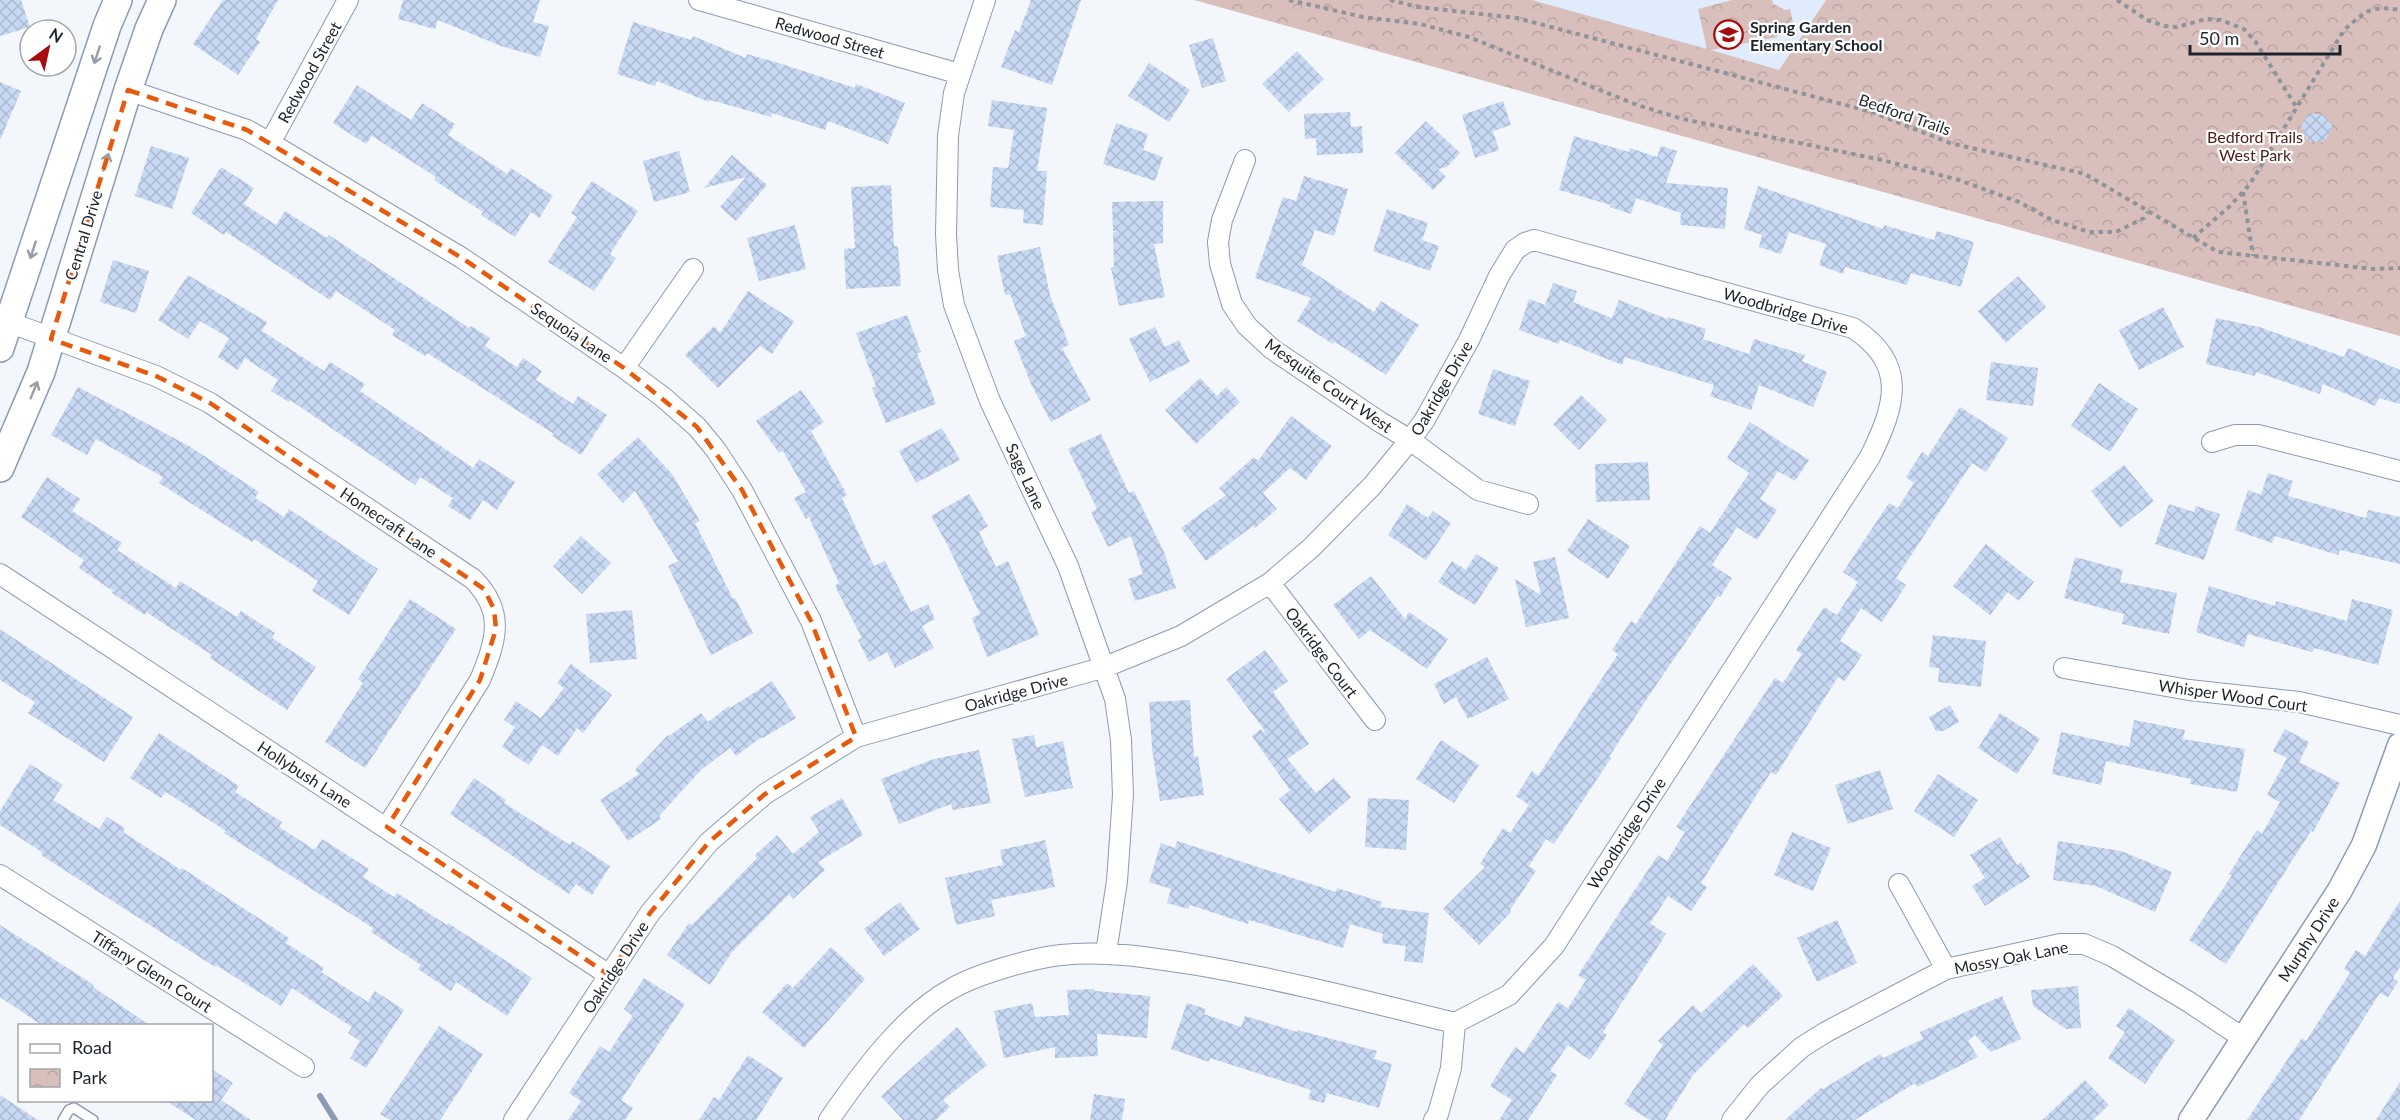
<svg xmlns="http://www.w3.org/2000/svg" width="2400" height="1120" viewBox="0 0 2400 1120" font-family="Lato,sans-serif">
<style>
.built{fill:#e0ecfe}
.park{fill:url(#park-crowns)}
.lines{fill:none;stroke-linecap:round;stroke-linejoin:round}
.stream{stroke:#8b9bb4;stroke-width:6}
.building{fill:url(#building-cross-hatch)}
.service-casing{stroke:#8d9bb0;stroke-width:12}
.minor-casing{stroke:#8d9bb0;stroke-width:22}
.tertiary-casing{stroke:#8d9bb0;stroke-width:27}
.secondary-casing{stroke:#8d9bb0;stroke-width:30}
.path{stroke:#8f939a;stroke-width:4;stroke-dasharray:4.5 4.5;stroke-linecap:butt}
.service{stroke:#fff;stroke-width:9}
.minor{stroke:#fff;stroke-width:20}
.tertiary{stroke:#fff;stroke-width:24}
.secondary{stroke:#fff;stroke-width:27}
.oneway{stroke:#999ca0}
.marked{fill:none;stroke:#e8590c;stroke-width:4.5;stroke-dasharray:12 8;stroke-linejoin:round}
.labels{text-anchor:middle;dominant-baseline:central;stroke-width:4.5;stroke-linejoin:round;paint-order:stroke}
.poi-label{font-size:16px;font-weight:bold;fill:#1d232b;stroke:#fff;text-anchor:start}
.street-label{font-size:16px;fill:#1d232b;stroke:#fff}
.park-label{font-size:16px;fill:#4f201b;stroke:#fff}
</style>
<defs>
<pattern id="park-crowns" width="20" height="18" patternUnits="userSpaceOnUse" patternTransform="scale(1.5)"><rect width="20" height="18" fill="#d8bfbc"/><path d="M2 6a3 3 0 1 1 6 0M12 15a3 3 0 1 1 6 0" fill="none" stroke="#b9a4a2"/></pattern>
<pattern id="building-cross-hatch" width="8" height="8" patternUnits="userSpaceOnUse" patternTransform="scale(1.5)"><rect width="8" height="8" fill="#c8d9f4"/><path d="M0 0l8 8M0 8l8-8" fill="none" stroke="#abbad1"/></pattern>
</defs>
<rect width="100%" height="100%" fill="#f3f6fb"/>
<path class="built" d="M1532,0h294l-46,70z"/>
<path class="park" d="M1194,0h338l175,49 -9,-40 34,-9h39l2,1 -1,2 13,7 5,-1 3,13 -7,2 -9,13 -66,13 68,20 47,-70h574v336z"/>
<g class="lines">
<path class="stream" d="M320,1096l15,24"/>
</g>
<path class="building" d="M0,0h21l9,27 -30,9z
M223,0h55l-22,39 4,3 -22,33 -45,-31z
M403,0h137l-7,22 16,4 -9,31 -39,-11 -63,-26 -3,9 -37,-10z
M1031,0h50l-29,85 -51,-18 14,-37 4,2z
M633,22l58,18 2,-4 53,22 1,-4 38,11 70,23 1,-4 49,19 -17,41 -60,-23 -3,9 -53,-17 -1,4 -61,-17 -1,2 -52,-21 -2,5 -38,-12z
M1213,38l13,43 -24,7 -13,-43z
M1297,51l27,28 -35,33 -27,-28z
M1149,63l41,27 -21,32 -41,-26z
M0,82l21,9 -21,49z
M357,85l54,35 11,-17 33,21 -7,11 59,39 4,-6 42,28 -14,22 -8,-6 -16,25 -34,-22 2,-3 -49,-32 2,-3 -64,-41 -6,8 -33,-21z
M992,100l55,8 -10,63h10l-4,54 -20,-2 1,-13 -34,-3 3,-40 15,1 6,-38 -26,-4z
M1503,101l8,24 -18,6 6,19 -24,8 -13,-43z
M1350,112l1,15 11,-1 1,27 -46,2 -1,-17 -11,1 -1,-25z
M2309,113l16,2 8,13 -9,14 -16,-1 -7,-14z
M1426,121l34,32 -13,14 -9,2 8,8 -13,13 -38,-37z
M1116,123l32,11 -5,16 20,7 -8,24 -52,-17z
M1574,136l55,16 1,-4 27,9 4,-11 16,5 -11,32 62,5 -3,41 -45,-4 1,-12 -45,-15 -5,16 -21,-7 1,-2 -52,-15z
M151,146l38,12 -17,51 -37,-13z
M679,151l11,41 -36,10 -11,-41z
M732,155l35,30 -31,36 -16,-14 26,-30 -42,11z
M221,167l33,21 -10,16 32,21 9,-14 42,27 2,-3 140,93 2,-2 19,12 -5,8 32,21 6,-9 19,13 -6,9 37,24 5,-8 29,19 -26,40 -29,-19 2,-2 -70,-45 -57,-36 -2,3 -33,-21 3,-5 -59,-39 -6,9 -104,-68 -2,3 -33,-22z
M1304,176l44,13 -14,47 -19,-6 -13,35 72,47 7,-11 38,24 -33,50 -51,-33 -2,2 -36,-23 14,-23 -56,-20 28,-81 13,4z
M592,181l46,30 -28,43 6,4 -22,33 -46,-29 29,-45 -6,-4z
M891,185l3,61h4l3,40 -55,3 -2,-40 11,-1 -4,-61z
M1758,186l125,43 1,-4 50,15 3,-9 37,11 -13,45 -50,-14 -4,12 -62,-18 -2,7 -24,-9 7,-21 -37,-12 -8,22 -22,-7 3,-12 -18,-6z
M1163,201v42l-9,1 11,53 -46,9 -8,-38 3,-1 -1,-35 5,-1h-5l-1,-29z
M1387,209l41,14 -6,17 17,6 -9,25 -57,-20z
M795,225l11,44 -47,12 -12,-43z
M1040,247l10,48 19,50 -7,3 29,52 -40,22 -20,-38 -17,-43 12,-5 -16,-42 -5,1 -8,-39z
M113,260l36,11 -13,42 -36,-11z
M188,275l79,47 -5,9 62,40 6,-9 35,22 -5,7 113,77 6,-9 36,23 -18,28 -14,-10 -13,20 -22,-14 5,-8 -33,-21 -5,8 -125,-85 -1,2 -18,-11 7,-11 -33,-22 -7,12 -20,-13 11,-19 -29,-17 -12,18 -30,-19z
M2018,276l28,31 -40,36 -28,-32z
M1553,283l24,8 -4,11 39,16 7,-18 48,19 1,-2 38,12 -3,10 46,15 5,-15 51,16 -3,6 25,11 -14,35 -54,-22 -8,25 -41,-14 4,-11 -89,-28 -3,8 -62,-25 -1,4 -40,-14 10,-31 16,6z
M748,291l46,30 -22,33 -12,-8 -42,42 -33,-33 29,-29 6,7z
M2163,307l21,40 -45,23 -20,-40z
M907,315l14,37 -4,1 19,51 -50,19 -14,-35 4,-2 -20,-53z
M2216,318l43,9 85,30 4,-9 52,22v34l-21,-6 -4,8 -52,-22 -3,10 -64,-22 -1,4 -49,-12z
M1155,327l10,20 14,-7 11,22 -40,20 -21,-43z
M1991,362l47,6 -5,38 -47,-6z
M1493,369l37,12 -15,45 -37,-12z
M1200,378l17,18 9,-9 14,15 -44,42 -31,-34z
M2099,383l39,26 -28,43 -39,-26z
M78,387l111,59 70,46 -4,6 29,19 5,-8 89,60 -29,46 -37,-24 6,-10 -64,-42 -2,3 -93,-59 4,-6 -67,-38 -9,16 -36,-20z
M801,390l23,32 -13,9 36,64 -5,3 32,68 11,-5 26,51 17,-8 7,15 -13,7 12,22 -39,20 -8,-16 -18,10 -11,-22 4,-2 -27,-52 4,-3 -30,-66 -3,2 -12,-21 12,-6 -23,-41 -4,2 -23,-32z
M1581,395l26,25 -28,30 -26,-26z
M1960,407l48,31 -22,34 -14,-9 -76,115 10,7 -24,37 -21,-14 -21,33 22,14 -17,26 -7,-4 -62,98 -5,-3 -70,111 6,4 -16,24 -23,-15 -18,27 16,11 -63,98 4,3 -17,25 -22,-15 -18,26 7,4 -29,45h-29l13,-20 -22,-14 25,-39 9,6 34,-51 10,6 18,-28 -8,-5 80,-120 9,6 18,-29 -9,-5 99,-149 8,5 19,-29 -6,-4 28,-43 13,8 21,-33 -15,-10 46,-69 9,5 16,-25 -8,-6 16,-25 6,4z
M1291,416l41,30 -26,34 -16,-12 -27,25 14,16 -22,19 -2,-2 -47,35 -25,-33 45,-33 -7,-7 35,-31 4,4z
M1750,422l59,38 -14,21 -17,-10 -18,28 17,11 -20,30 -20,-13 -25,38 20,13 -12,19 -2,-2 -68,99 -41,63 2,1 -57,86 -8,-5 -17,27 7,5 -26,39 1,2 -32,33 -36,-36 42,-42 -5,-3 23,-36 7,5 19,-28 -13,-9 16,-25 6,5 80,-122 -6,-4 19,-29 5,3 64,-98 10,7 39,-60 -22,-15z
M942,428l18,32 -44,23 -17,-32z
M1101,434l28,59 5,-2 30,61 12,36 -41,13 -7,-22 15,-5 -12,-38 -23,11 -17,-35 6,-3 -29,-60z
M638,437l34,37 28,47 -5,2 38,76 2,-1 18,35 -42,22 -43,-89 10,-5 -43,-70 -12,12 -26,-29z
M1648,462l2,38 -54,2 -1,-38z
M2124,465l30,36 -34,27 -29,-37z
M2268,473l25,8 -5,15 78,22 2,-8 32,7v47l-60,-14 -2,5 -63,-19 -3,7 -37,-13 13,-40 13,5z
M47,477l33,22 -8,12 50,32 -5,7 59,38 4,-7 57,36 4,-6 34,22 -3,5 44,29 -29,43 -77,-52 2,-3 -66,-43 -1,3 -33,-22 1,-2 -34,-23 5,-8 -63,-43z
M969,494l19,32 -9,6 17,35 12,-6 31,74 -52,22 -15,-39 8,-4 -33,-70 -16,-28z
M1407,504l21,14 5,-7 18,12 -25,37 -38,-25z
M2169,504l25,8 2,-6 24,8 -16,46 -49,-16z
M1588,519l42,27 -22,33 -41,-28z
M581,536l30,27 -29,31 -29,-28z
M1986,544l48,38 -15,19 -11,-9 -18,23 -37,-29z
M1476,554l23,14 -24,37 -37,-23 14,-21 14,9z
M1555,557l14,61 -43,9 -11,-48 26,16 -8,-33z
M2075,557l48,13 -3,12 57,11 -8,41 -47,-10 2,-10 -60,-16z
M1371,576l34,43 4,-7 39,27 -21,30 -57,-39 -11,9 -26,-34z
M2209,586l66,20 1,-5 71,20 5,-22 41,11 -15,55 -64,-17 -2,4 -64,-18 -4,13 -48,-15z
M410,599l46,30 -91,139 -40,-26 38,-59 -5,-4z
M632,610l5,49 -47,4 -4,-49z
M0,629l133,88 -29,45 -76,-49 7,-11 -35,-22z
M1933,635l53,6 -5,46 -43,-5 1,-14 -10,-1z
M1265,650l23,31 -15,11 36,52 -22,15 29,34 18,-15 17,19 -42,37 -30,-35 11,-9 -38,-54 9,-7 2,3 2,-1 -39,-52z
M1487,657l22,42 -41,20 -12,-22 -12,7 -10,-20z
M571,664l41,31 -29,38 -6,-5 -19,28 -16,-11 -13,20 -27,-18 13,-20 -11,-7 12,-19 25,17 23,-30 -7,-5z
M772,681l24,37 -33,20 -1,-1 -26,19 -6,-8 -29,22 -42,46 2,3 -33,22 -28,-41 39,-26 -4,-4 33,-35 1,1 32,-23 7,9 21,-16 1,2z
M1190,700l4,57 4,-1 6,39 -44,6 -8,-53 -3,-46z
M1950,705l9,17 -16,9h-7l-7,-14z
M2000,713l40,26 -23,35 -39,-26z
M2134,720l51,10 -2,9 62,10 -8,43 -47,-8 1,-5 -85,-18 -5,24 -49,-11 9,-42 68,15z
M2285,729l24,13 -10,20 41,21 -27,49 -2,-1 -85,133 -37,-24 43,-65 -3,-1 28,-44 5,4 18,-32 -13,-7 20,-37 -14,-7z
M159,733l80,53 -4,6 47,30 -3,5 36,23 7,-11 47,30 -6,8 31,20 3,-4 50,32 1,-2 84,55 -25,38 -51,-34 -5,9 -33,-22 3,-4 -50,-33 2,-4 -149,-95 2,-2 -60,-39 -5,6 -31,-20z
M1034,735l2,12 27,-6 10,47 -48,9 -13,-58z
M1441,740l38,25 -25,38 -38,-24z
M979,750l12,53 -38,7 -2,-6 -52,20 -18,-45 53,-20z
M30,764l33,21 -10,15 46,29 8,-12 18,11 -2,4 58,38 1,-2 107,70 -3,5 38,25 -3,4 47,30 7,-11 29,19 -38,58 -16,-10 10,-17 -12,-8 4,-6 -60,-39 -11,18 -65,-41 -1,2 -174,-112 1,-3 -42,-27v-14z
M1880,770l13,39 -45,15 -13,-39z
M1938,774l40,26 -24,37 -40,-26z
M474,778l32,22 -2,3 66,42 2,-4 38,25 -18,29 -16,-11 -7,10 -119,-80z
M842,798l21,37 -45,27 7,8 -32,29 -4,-5 -57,58 -22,33 -43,-30 22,-32 3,2 65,-67 -2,-3 22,-20 16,19 26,-22 -9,-15z
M1368,798l41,2 -3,50 -41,-3z
M1792,832l39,16 -18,43 -39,-16z
M2000,837l17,28 4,-3 9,15 -45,29 -13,-20 13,-8 -15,-23z
M1045,840l10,47 -64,13 4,16 -39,9 -11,-47 58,-13 -3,-15z
M1177,841l159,51 1,-4 45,14 -2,5 49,6 -6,50 -19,-2 2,-15 -24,-3 1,-9 -33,-10 -7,24 -94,-28 -1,4 -58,-19 -2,4 -21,-6 4,-14 -22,-7 12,-39 14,5z
M2058,841l63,10 51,21 -17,40 -59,-26 -43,-6z
M2400,901v66l-7,11 5,4 -10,15 -8,-4 -81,127h-52l55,-82 4,3 44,-68 -6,-4 12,-19 9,6z
M900,902l20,27 -36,27 -20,-27z
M1837,920l20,43 -40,19 -20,-44z
M0,925l94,60 -1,2 58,39h-108l-43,-29z
M831,947l34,32 -61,69 -42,-36 25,-29 6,5z
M1753,964l30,32 -35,32 -4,-4 -51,51 -28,45h-15l-26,-16 39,-59 -5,-4 35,-36 8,8z
M644,978l41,26 -64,96 12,8 -8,12h-57l13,-19 -12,-8 31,-47 9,6 24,-36 -9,-7z
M2078,986l3,42 -15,1 -33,-23 -2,-16z
M1094,989l1,2 55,5 -3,42 -50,-4 1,22 -43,2v-11l-51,11 -10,-47 38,-8 3,14 34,-2 -2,-25z
M2002,996l19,43 -30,13 -16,-17 -7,6 10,16 -61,30 -2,-4 -60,37h-70l36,-32 2,1 57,-35 3,4 40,-19 -3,-7z
M1187,1003l19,6 -2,5 37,13 4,-11 52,16 1,-2 79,21 -3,8 18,5 -13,44 -52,-15 -3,10 -16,-4 3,-9 -101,-32 -1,4 -38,-13z
M2129,1008l46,32 -30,44 -37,-26 17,-26 -9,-6z
M439,1026l44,28 -43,66h-50l-10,-6z
M957,1027l30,38 -44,35 7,7 -14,13h-33l-22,-24z
M748,1055l35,23 -27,42h-57l15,-23 5,3z
M212,1069l21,14 -12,17 30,20h-55l-30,-19h46z
M2085,1080l24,25 -16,15h-51z
M2400,1082v38h-24z
M1094,1094l31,5 -3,21h-32z
M0,1095l38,25h-38z"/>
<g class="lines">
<defs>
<path id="service" d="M63,1120l6,-10 5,-2 19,12"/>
<path id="minor" d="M699,0l261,74
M985,0l-31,93 -6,43 -2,98 2,36 6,35 36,96 78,165 47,133 6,41 2,55 -6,86 -11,72
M128,90l119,40 23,13 192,115 162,110 39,29 34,30 19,23 26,40 69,131 45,116
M270,143l78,-143
M1245,160l-23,60 -4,22 2,22 12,40 15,22 25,23 108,73 30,18 68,50 50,14
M0,319l156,57 54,27 263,176c33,33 23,62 7,101l-93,147
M624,368l69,-99
M2212,442l23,-7h23l142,36
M0,574l609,401
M1270,583l105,137
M2064,668l125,22 110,12 101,23
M0,875l304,192
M1899,884l47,85
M514,1120l136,-207 59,-71 56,-48 91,-57 249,-70 76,-31 89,-53 41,-35 61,-62 38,-46 14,-19 45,-81 30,-64 16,-26 10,-7 9,-3 319,88c56,36 42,78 17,129l-316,489 -45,49 -54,28c-86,-21 -171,-43 -258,-58 -44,-7 -91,-15 -136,-10 -28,3 -84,19 -108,33 -49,26 -93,87 -124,132
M1434,1120l4,-6 13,-46 4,-45
M1732,1120l28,-35 42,-38 24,-15 120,-63 114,-25h24l28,12 77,46 54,36"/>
<path id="tertiary" d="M2191,1120l149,-230 24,-45 36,-100"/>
<path id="secondary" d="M0,348l107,-322 11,-26
M0,468l41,-96 87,-282 21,-61 13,-29"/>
</defs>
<use href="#service" class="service-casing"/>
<use href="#minor" class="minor-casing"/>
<use href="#tertiary" class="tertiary-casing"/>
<use href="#secondary" class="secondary-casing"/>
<path class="path" d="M1289,0l74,17 57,7 49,13 168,68 46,14 199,41 77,20 60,22 33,18 37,12h27l28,-14 4,-6
M1390,0l28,7 99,11 355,94 78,31 135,31 133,78 156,17 26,-1
M2117,0l30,20 17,6 13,1 29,-8 15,1 23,9 11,12 42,67
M2243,192l10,64
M2193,238l36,-31 21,-23 94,-154c22,-19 26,-25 56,-20"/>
<use href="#service" class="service"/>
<use href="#minor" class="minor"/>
<use href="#tertiary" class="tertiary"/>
<use href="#secondary" class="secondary"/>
</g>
<defs><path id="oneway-shaft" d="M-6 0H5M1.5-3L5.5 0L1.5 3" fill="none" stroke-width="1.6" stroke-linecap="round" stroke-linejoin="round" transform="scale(1.5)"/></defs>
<g class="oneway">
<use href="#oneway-shaft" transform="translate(97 55) rotate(108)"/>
<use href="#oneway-shaft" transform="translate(106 162) rotate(-73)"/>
<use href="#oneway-shaft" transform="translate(33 250) rotate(108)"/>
<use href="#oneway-shaft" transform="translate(34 390) rotate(-68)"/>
</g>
<path class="marked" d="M128,90l119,40 215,128 162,110 73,59 45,63 69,131 45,116 -91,57 -56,48 -59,71 -41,62 -222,-148 93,-147 16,-51 -2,-20 -10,-20 -274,-186 -54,-27 -105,-37z"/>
<defs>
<symbol id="school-ring" viewBox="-11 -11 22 22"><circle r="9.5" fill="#fff" stroke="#a40c0d" stroke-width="1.5"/><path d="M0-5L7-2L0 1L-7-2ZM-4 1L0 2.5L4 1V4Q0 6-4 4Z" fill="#a40c0d"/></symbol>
</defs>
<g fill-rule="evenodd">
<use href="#school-ring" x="1712" y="18" width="33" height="33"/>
</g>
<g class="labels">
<g class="poi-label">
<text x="1750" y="26">Spring Garden<tspan x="1750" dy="18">Elementary School</tspan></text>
</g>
<g class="street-label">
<text transform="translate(830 37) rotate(16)">Redwood Street</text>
<text transform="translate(309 72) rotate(-61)">Redwood Street</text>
<text transform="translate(1905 114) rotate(19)">Bedford Trails</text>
<text transform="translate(83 235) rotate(-73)">Central Drive</text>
<text transform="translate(1786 310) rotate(16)">Woodbridge Drive</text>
<text transform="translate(572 332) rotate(34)">Sequoia Lane</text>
<text transform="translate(1329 385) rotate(35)">Mesquite Court West</text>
<text transform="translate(1441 388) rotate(-60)">Oakridge Drive</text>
<text transform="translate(1026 476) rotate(65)">Sage Lane</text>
<text transform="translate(389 522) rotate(34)">Homecraft Lane</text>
<text transform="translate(1322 652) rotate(53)">Oakridge Court</text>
<text transform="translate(1016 692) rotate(-15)">Oakridge Drive</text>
<text transform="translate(2233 695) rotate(8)">Whisper Wood Court</text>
<text transform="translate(305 774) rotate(33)">Hollybush Lane</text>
<text transform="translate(1626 833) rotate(-57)">Woodbridge Drive</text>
<text transform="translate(2308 939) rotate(-57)">Murphy Drive</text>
<text transform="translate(2011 957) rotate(-11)">Mossy Oak Lane</text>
<text transform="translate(615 967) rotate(-57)">Oakridge Drive</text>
<text transform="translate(152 971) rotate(32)">Tiffany Glenn Court</text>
</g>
<g class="park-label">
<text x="2255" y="136">Bedford Trails<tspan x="2255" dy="18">West Park</tspan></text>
</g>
</g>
<rect x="18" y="1024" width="195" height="78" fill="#ffffff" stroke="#a5a7aa" stroke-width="1.5"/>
<rect x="30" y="1044" width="30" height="9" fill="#ffffff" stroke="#a5a7aa" stroke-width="1.5"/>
<text x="72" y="1054" font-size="18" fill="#1d232b">Road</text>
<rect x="30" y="1069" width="30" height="18" fill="url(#park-crowns)" stroke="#a5a7aa" stroke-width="1.5"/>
<text x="72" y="1084" font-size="18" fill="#1d232b">Park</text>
<g transform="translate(48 48) rotate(33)"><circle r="28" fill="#ffffff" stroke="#a5a7aa" stroke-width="1.5"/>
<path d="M0-4.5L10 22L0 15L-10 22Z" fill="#a40c0d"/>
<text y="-9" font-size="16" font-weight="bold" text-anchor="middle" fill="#1d232b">N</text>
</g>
<path d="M2190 45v9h150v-9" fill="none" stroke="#1d232b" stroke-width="3"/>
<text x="2199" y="45" font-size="18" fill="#1d232b" stroke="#ffffff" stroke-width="4.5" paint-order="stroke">50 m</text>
</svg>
